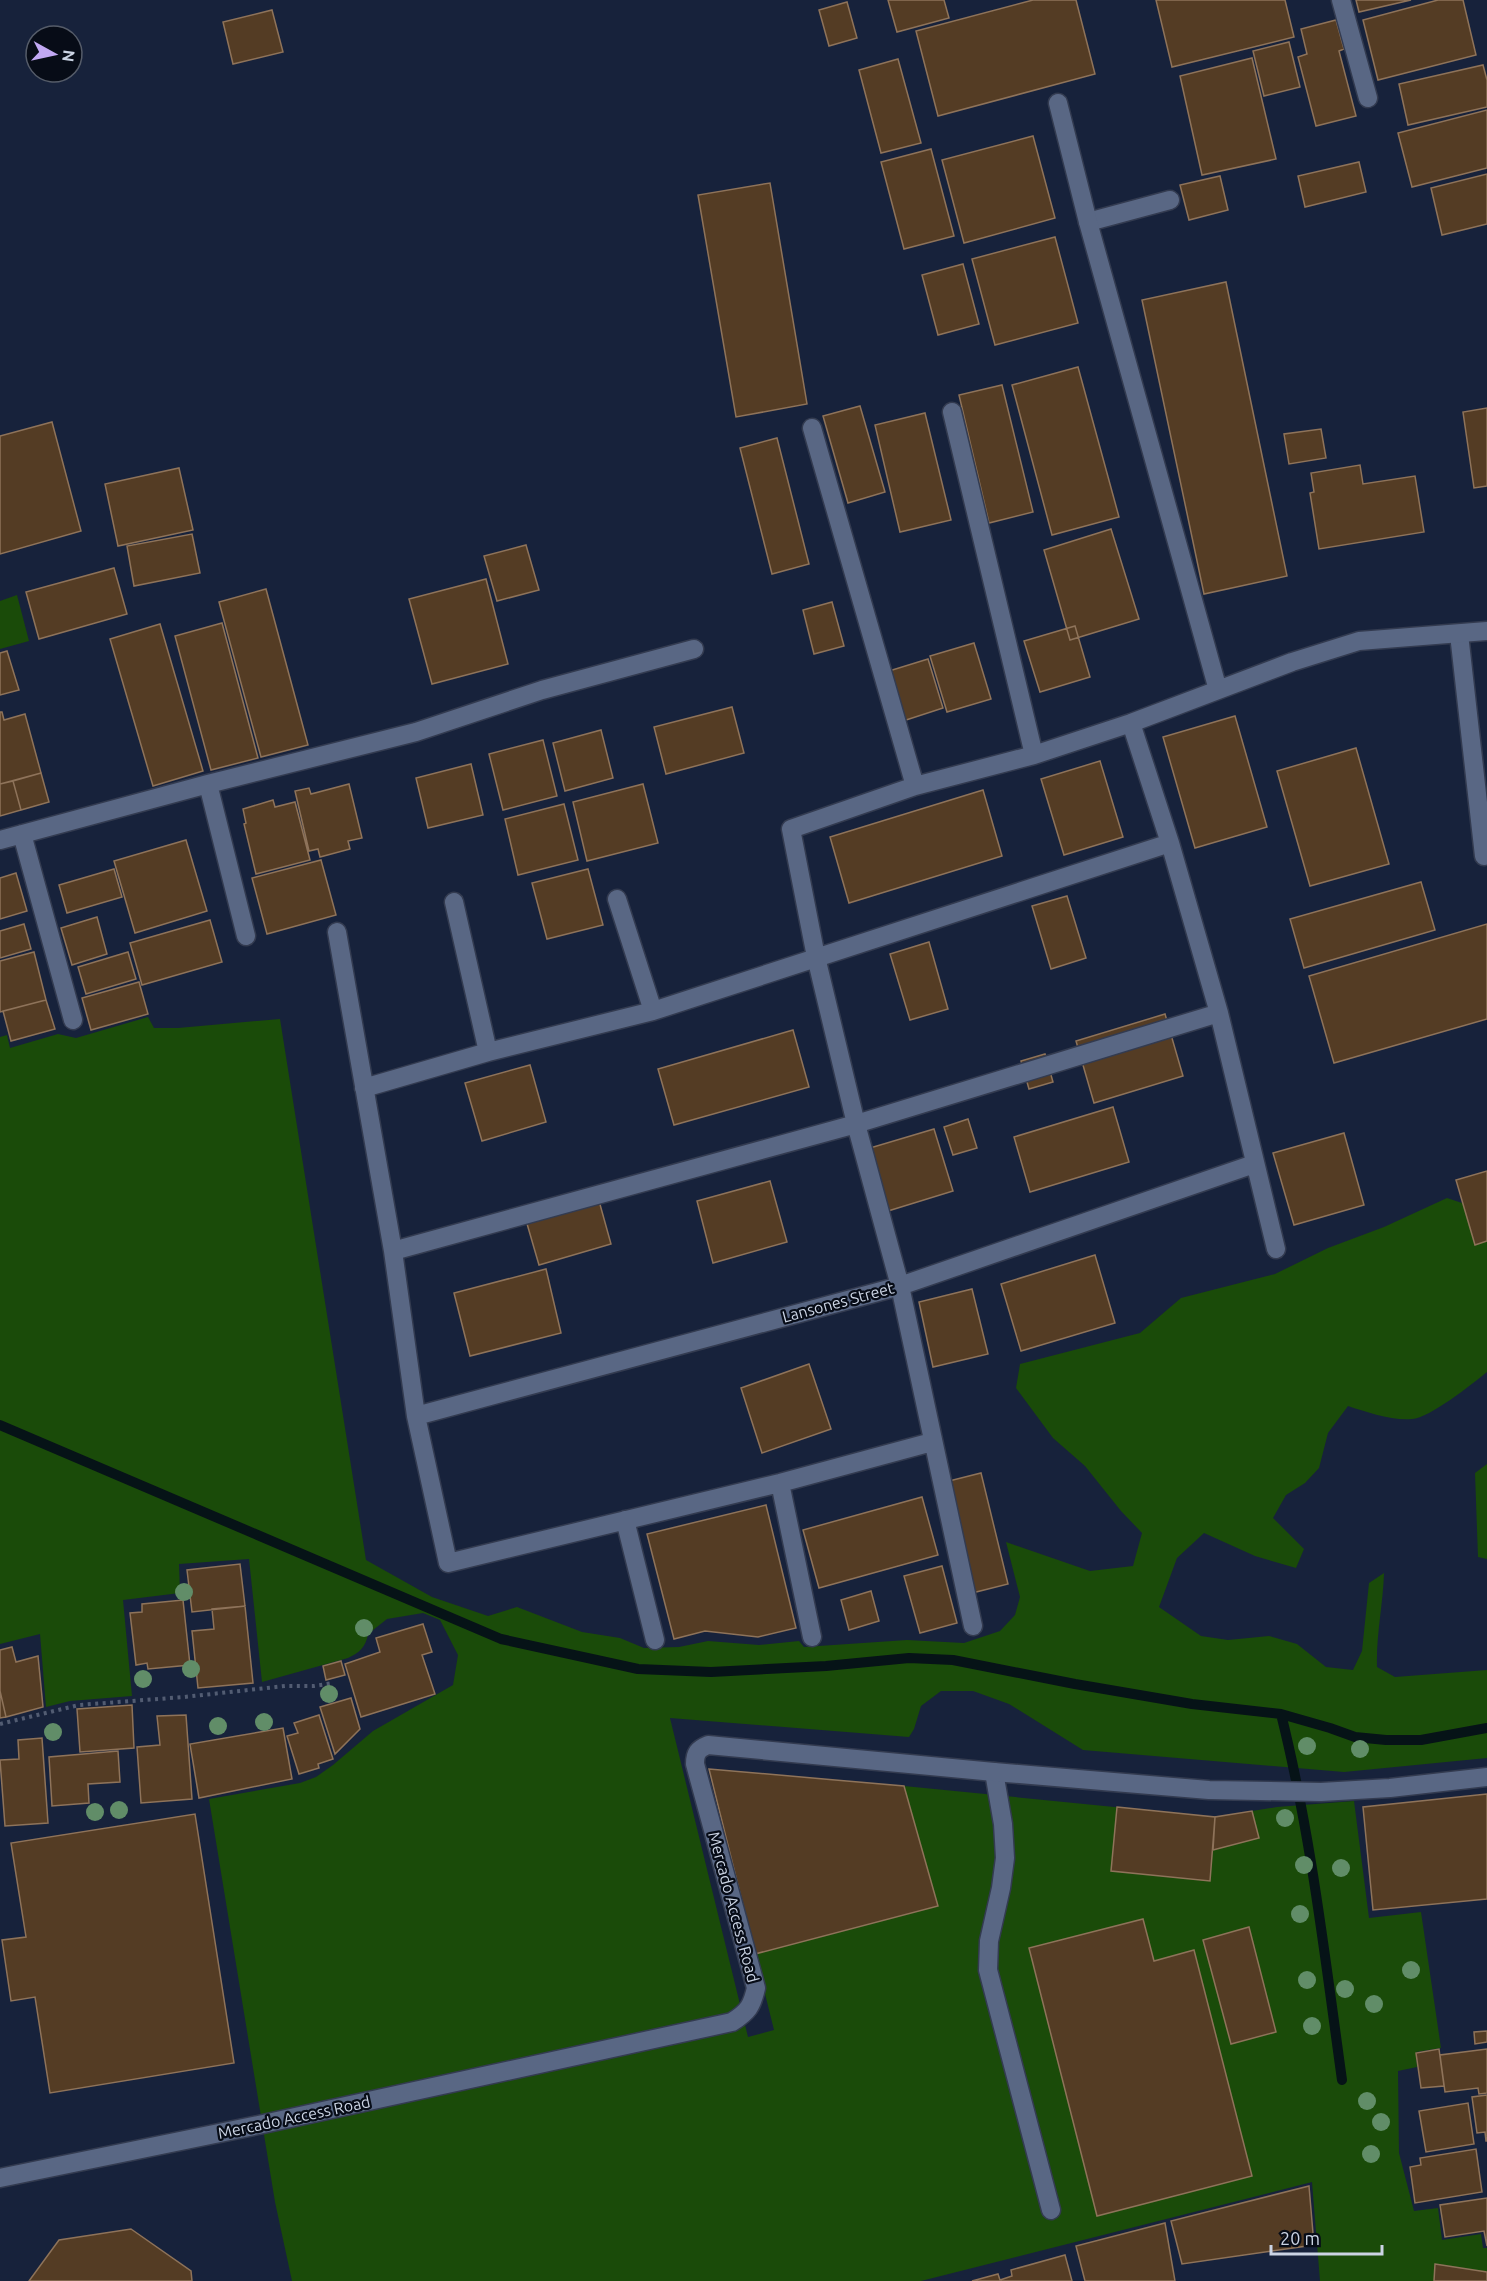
<svg xmlns="http://www.w3.org/2000/svg" width="1487" height="2281" viewBox="0 0 1487 2281" font-family="Ubuntu,sans-serif">
<style>
.green{fill:#1a4b09}
.lines{fill:none;stroke-linecap:round;stroke-linejoin:round}
.stream{stroke:#061317;stroke-width:10}
.building{fill:#543c24;stroke:#8e735a;stroke-width:1.5}
.lane-casing{stroke:#333b50;stroke-width:21}
.street-casing{stroke:#333b50;stroke-width:21}
.path{stroke:#525c72;stroke-width:4;stroke-dasharray:3 4.5;stroke-linecap:butt}
.lane{stroke:#596784;stroke-width:18}
.street{stroke:#596784;stroke-width:18}
.tree{fill:#618d68}
.labels{text-anchor:middle;dominant-baseline:central;stroke-width:4.5;stroke-linejoin:round;paint-order:stroke}
.street-label{font-size:16px;fill:#cbd4e4;stroke:#070c17}
</style>
<rect width="100%" height="100%" fill="#17223b"/>
<path class="green" d="M17,595l12,46 -29,8v-48z
M148,1017l6,11h24l102,-9 86,541 66,37 56,19 29,-9 65,25 38,6 24,10 35,-1 29,-6 51,4 40,-4 5,6 103,-7 57,3 36,-12 15,-16 5,-18 -14,-55 84,29 43,-5 9,-33 -21,-22 -36,-45 -32,-28 -37,-50 4,-24 120,-31 41,-35 94,-24 53,-26 56,-21 63,-29 18,6 22,26v142c-15,12 -57,46 -75,47 -19,2 -46,-7 -64,-13l-20,27 -9,35 -14,15 -19,12 -13,23 31,31 -8,19 -41,-12 -51,-23 -27,25 -18,49 42,29 27,4 41,-4 28,8 29,23 27,3 9,-19 7,-68 15,-10c-1,32 -8,62 -7,94l18,10 92,-7v88l-143,14 -261,-22 -74,-46 -36,-13h-32l-20,15 -7,23 -5,8 -239,-19 78,319 26,-7 -65,-261 195,17 311,31 62,-10 77,-6 15,117 52,-6 20,136 -25,4 1,15 -19,4 1,82 15,58 24,-3 4,32 39,-6 2,14h4v24l-51,-8 -2,17h-114l-8,-99 -391,99h-629l-17,-79 -66,-403 91,-16 16,-6 17,-12 40,-34 80,-46 5,-30 -18,-35 -17,-7 -36,6 -19,15c-2,13 -9,19 -20,24l-86,24 -13,-123 -70,5 1,29 -57,7 9,96 -62,5 -24,6 -6,-73 -40,10v-607l7,-2 3,13 48,-14 18,4z
M1487,1464v95l-9,-2 -3,-84z"/>
<g class="lines">
<path class="stream" d="M0,1425l501,214 137,30 73,3 115,-6 83,-8 44,2 122,24 117,20 89,10 49,14 25,9 31,3h35l66,-12
M1281,1714c30,120 44,244 61,366"/>
</g>
<path class="building" d="M888,0h56l5,18 -52,14z
M1033,0h43l19,74 -157,42 -22,-85z
M1156,0h129l9,37 -122,30z
M1356,0h55l-52,12z
M1438,0h25l13,55 -98,25 -15,-60z
M847,2l10,36 -28,8 -10,-36z
M272,10l11,42 -50,12 -10,-42z
M1336,20l8,29 -5,2 17,65 -40,10 -18,-69 9,-3 -6,-25z
M1289,42l11,45 -36,9 -11,-45z
M1252,58l24,101 -74,16 -22,-99z
M898,59l23,84 -40,10 -22,-83z
M1483,65l4,15v27l-79,18 -9,-41z
M1487,110v58l-75,19 -14,-54z
M1033,136l22,82 -91,25 -22,-83z
M931,149l23,87 -50,13 -23,-87z
M1359,162l7,30 -61,15 -7,-31z
M1487,174v50l-45,11 -11,-47z
M1220,176l8,34 -39,10 -9,-35z
M770,183l37,221 -71,13 -38,-222z
M1055,237l23,86 -83,22 -23,-86z
M963,264l16,60 -41,11 -16,-60z
M1226,282l61,294 -83,18 -62,-294z
M1078,367l41,150 -67,18 -40,-150z
M1002,385l31,127 -44,11 -30,-128z
M860,406l25,86 -37,11 -25,-87z
M1487,408v78l-13,2 -11,-76z
M925,413l26,107 -51,12 -25,-107z
M52,422l29,109 -81,23v-118z
M1321,429l5,29 -37,6 -5,-30z
M777,438l32,126 -37,10 -32,-126z
M1360,465l3,19 52,-8 9,56 -105,17 -9,-56 4,-1 -3,-19z
M179,468l14,62 -75,16 -13,-62z
M1111,529l28,90 -69,21 -26,-90z
M192,534l8,39 -66,13 -7,-40z
M526,545l13,45 -42,11 -13,-45z
M114,568l13,46 -88,25 -13,-47z
M486,579l22,85 -76,20 -23,-85z
M266,589l42,156 -47,12 -42,-155z
M832,602l12,44 -30,8 -11,-44z
M222,623l36,135 -47,12 -36,-134z
M160,624l43,147 -50,15 -43,-147z
M1075,626l15,51 -50,15 -16,-51z
M974,643l17,56 -44,13 -17,-56z
M7,651l12,39 -19,5v-42z
M928,659l15,49 -40,13 -14,-50z
M732,707l12,46 -78,21 -12,-47z
M0,712h2l2,8 21,-6 16,59 -41,11z
M1235,716l32,111 -72,21 -32,-111z
M601,730l12,48 -48,13 -12,-48z
M543,740l14,56 -54,14 -14,-56z
M1356,748l33,116 -79,22 -33,-115z
M1100,761l23,76 -59,18 -23,-76z
M471,764l12,51 -55,13 -12,-50z
M41,773l8,29 -28,8 -8,-29z
M13,781l8,29 -21,6v-32z
M349,784l13,54 -14,3 2,8 -30,8 -2,-8 -9,2 -14,-60 14,-3 2,6z
M643,784l15,59 -71,18 -14,-59z
M983,790l19,66 -153,47 -19,-66z
M273,800l2,7 20,-5 15,58 -54,14 -12,-50 2,-1 -3,-14z
M564,804l14,56 -60,15 -13,-56z
M186,840l21,71 -72,22 -21,-72z
M321,860l15,55 -69,19 -15,-56z
M114,869l8,28 -55,16 -8,-28z
M588,869l15,56 -56,14 -15,-56z
M16,873l11,38 -27,8v-41z
M1421,882l14,48 -131,38 -14,-49z
M1067,896l19,62 -35,11 -19,-63z
M97,917l10,37 -35,11 -11,-37z
M210,920l12,42 -80,23 -12,-42z
M24,924l7,25 -31,9v-27z
M1487,924v95l-153,44 -25,-87z
M929,942l19,67 -38,11 -20,-66z
M34,952l12,48 -46,12v-51z
M128,952l8,27 -50,15 -8,-27z
M139,982l9,32 -57,16 -9,-32z
M46,1000l9,29 -44,12 -8,-30z
M1165,1014l18,62 -89,27 -18,-62z
M793,1030l16,57 -135,38 -16,-56z
M1045,1054l8,28 -24,7 -8,-28z
M530,1065l16,57 -64,19 -17,-58z
M1113,1107l16,55 -99,30 -16,-55z
M968,1119l9,29 -24,7 -9,-28z
M934,1129l19,62 -65,20 -18,-63z
M1344,1133l20,72 -70,20 -21,-72z
M1487,1171v70l-12,4 -19,-65z
M770,1181l17,61 -74,21 -16,-62z
M596,1190l15,54 -72,21 -16,-55z
M1095,1255l20,68 -94,28 -20,-67z
M546,1269l15,64 -91,23 -16,-63z
M972,1289l16,65 -55,13 -14,-65z
M809,1364l22,65 -69,24 -21,-65z
M981,1473l27,111 -36,9 -27,-111z
M922,1497l16,58 -119,33 -16,-58z
M766,1505l30,123 -38,9 -53,-6 -31,8 -27,-105z
M240,1564l5,42 -53,6 -5,-42z
M942,1566l15,57 -37,10 -16,-57z
M871,1591l8,30 -30,9 -8,-30z
M183,1600l7,65 -42,4 -1,-6 -11,2 -6,-52 12,-1v-8z
M245,1606l8,77 -55,5 -6,-57 22,-2 -2,-20z
M423,1624l9,28 -10,3 13,39 -74,23 -16,-53 35,-12 -4,-14z
M12,1647l4,15 22,-6 5,51 -37,10 -6,-26v-41z
M341,1661l4,14 -19,5 -3,-14z
M0,1691l6,26 -6,1z
M351,1698l9,31 -25,25 -15,-47z
M132,1705l2,43 -54,4 -3,-43z
M186,1715l6,84 -51,4 -4,-56 23,-2 -3,-29z
M319,1715l14,44 -15,5 1,4 -20,6 -12,-38 11,-3 -4,-10z
M283,1728l9,51 -93,19 -9,-54z
M42,1738l6,85 -43,3 -5,-66 19,-1 -1,-19z
M118,1751l2,31 -32,2 1,19 -37,3 -3,-49z
M709,1769l195,17 34,120 -183,48z
M1487,1794v105l-114,11 -10,-103z
M1117,1807l98,10 -5,64 -99,-10z
M1252,1811l7,27 -46,12 2,-33z
M195,1814l39,249 -184,30 -15,-96 -24,4 -9,-61 24,-3 -15,-94z
M1143,1919l11,42 40,-11 58,226 -155,40 -68,-268z
M1249,1927l27,105 -45,12 -28,-104z
M1487,2031v11l-12,2 -1,-12z
M1439,2049l5,37 -23,2 -5,-35z
M1487,2049v44l-8,1 -1,-6 -33,4 -5,-37z
M1487,2095v46h-1l-1,-9 -8,1 -5,-36z
M1468,2103l6,41 -48,8 -7,-41z
M1476,2149l6,43 -67,11 -5,-36 11,-2 -1,-7z
M1309,2186l5,59 -132,19 -11,-43z
M1487,2198v48l-3,-15 -39,6 -5,-32z
M1165,2223l10,58h-90l-9,-35z
M131,2229l60,42 1,10h-163l30,-41z
M1065,2255l7,26h-100l26,-7 2,6 12,-4 -1,-6z
M1435,2264l52,8v9h-53z"/>
<g class="lines">
<defs>
<path id="lane" d="M1088,222l82,-22
M1459,634l25,222
M994,1772l9,52 2,34 -4,30 -12,53 -1,29 63,240"/>
<path id="street" d="M1341,0l27,98
M1058,103l30,119 130,468
M952,412l82,343
M812,428l103,358
M1131,723l39,120 49,170 57,236
M208,784l38,152
M22,834l51,186
M0,840l208,-56 208,-52 126,-42 152,-41
M617,899l36,112
M454,902l34,150
M337,932l56,319 23,165 32,147 332,-80 152,-41
M364,1088l124,-36 165,-41 517,-168
M393,1251l463,-127 363,-111
M416,1416l484,-130 354,-122
M780,1483l32,154
M625,1520l30,120
M973,1626l-73,-340 -44,-162 -40,-167 -25,-128 124,-43 119,-31 97,-32 161,-61 67,-21 128,-10
M0,2178l263,-54 469,-102c16,-10 20,-16 24,-34l-61,-224c0,-11 3,-15 13,-19l286,27 215,18 112,2 69,-4 97,-11"/>
</defs>
<use href="#lane" class="lane-casing"/>
<use href="#street" class="street-casing"/>
<path class="path" d="M0,1724l79,-19 105,-8 101,-11h29l19,-3"/>
<use href="#lane" class="lane"/>
<use href="#street" class="street"/>
</g>
<g class="tree">
<circle cx="184" cy="1592" r="9"/>
<circle cx="364" cy="1628" r="9"/>
<circle cx="191" cy="1669" r="9"/>
<circle cx="143" cy="1679" r="9"/>
<circle cx="329" cy="1694" r="9"/>
<circle cx="264" cy="1722" r="9"/>
<circle cx="218" cy="1726" r="9"/>
<circle cx="53" cy="1732" r="9"/>
<circle cx="1307" cy="1746" r="9"/>
<circle cx="1360" cy="1749" r="9"/>
<circle cx="119" cy="1810" r="9"/>
<circle cx="95" cy="1812" r="9"/>
<circle cx="1285" cy="1818" r="9"/>
<circle cx="1304" cy="1865" r="9"/>
<circle cx="1341" cy="1868" r="9"/>
<circle cx="1300" cy="1914" r="9"/>
<circle cx="1411" cy="1970" r="9"/>
<circle cx="1307" cy="1980" r="9"/>
<circle cx="1345" cy="1989" r="9"/>
<circle cx="1374" cy="2004" r="9"/>
<circle cx="1312" cy="2026" r="9"/>
<circle cx="1367" cy="2101" r="9"/>
<circle cx="1381" cy="2122" r="9"/>
<circle cx="1371" cy="2154" r="9"/>
</g>
<g class="labels">
<g class="street-label">
<text transform="translate(838 1302) rotate(-15)">Lansones Street</text>
<text transform="translate(734 1907) rotate(75)">Mercado Access Road</text>
<text transform="translate(294 2117) rotate(-12)">Mercado Access Road</text>
</g>
</g>
<g transform="translate(54 54) rotate(98)"><circle r="28" fill="#070c17" stroke="#555c69" stroke-width="1.5"/>
<path d="M0-4.5L10 22L0 15L-10 22Z" fill="#c1a8f3"/>
<text y="-9" font-size="16" font-weight="bold" text-anchor="middle" fill="#cbd4e4">N</text>
</g>
<path d="M1271 2245v9h111v-9" fill="none" stroke="#cbd4e4" stroke-width="3"/>
<text x="1280" y="2245" font-size="18" fill="#cbd4e4" stroke="#070c17" stroke-width="4.5" paint-order="stroke">20 m</text>
</svg>
